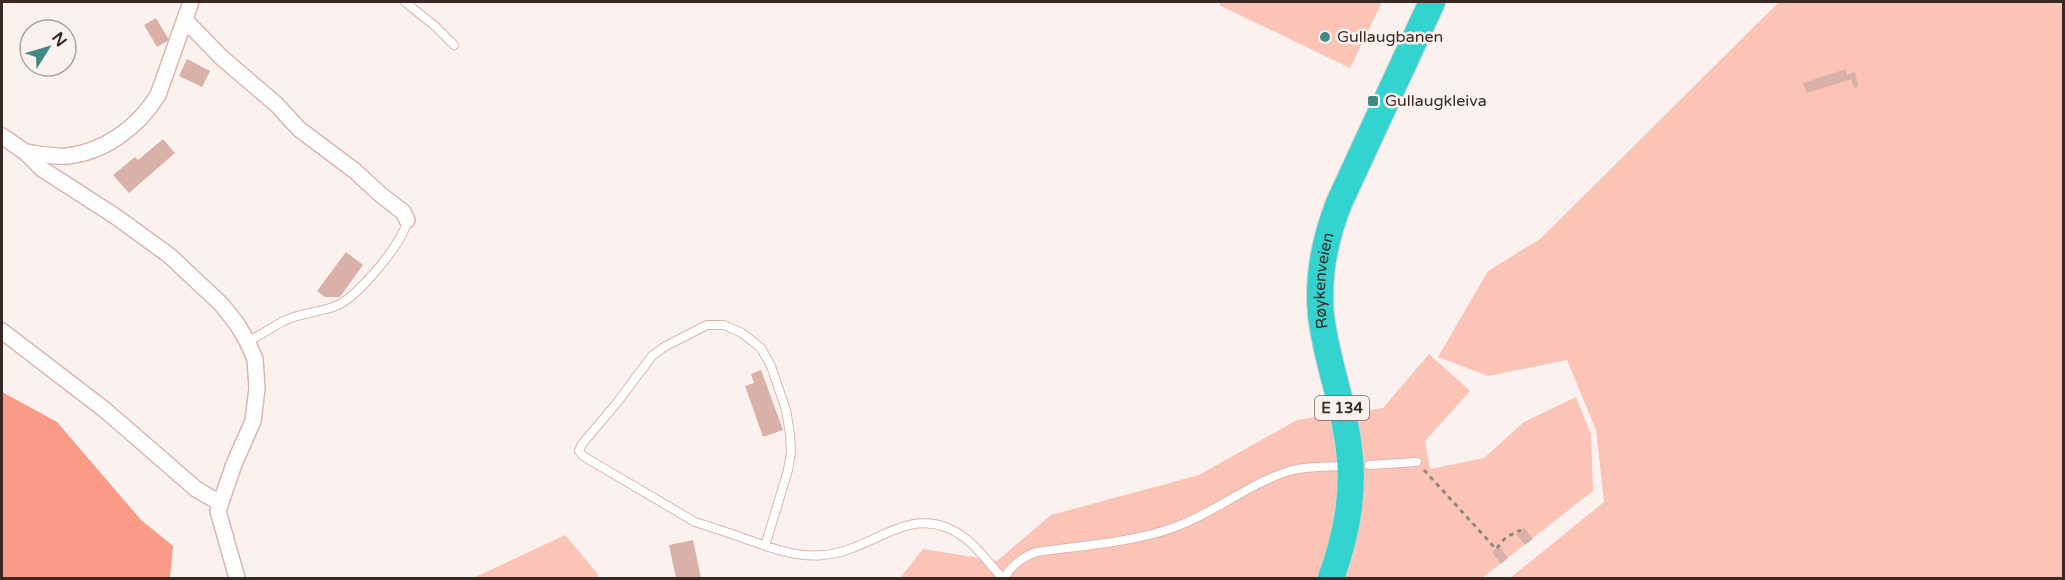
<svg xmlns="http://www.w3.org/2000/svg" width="2065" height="580" viewBox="0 0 2065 580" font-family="'Varela Round',sans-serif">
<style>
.green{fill:#fbc4b7}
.water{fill:#f99b87}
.building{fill:#d9b1a8}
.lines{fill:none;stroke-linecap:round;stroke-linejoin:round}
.service-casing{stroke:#ddb5ac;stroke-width:10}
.minor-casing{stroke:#ddb5ac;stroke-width:18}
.trunk-casing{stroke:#d3d0cf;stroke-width:28}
.path{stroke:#938783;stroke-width:3;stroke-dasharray:4.5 4.5;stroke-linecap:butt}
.service{stroke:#fff;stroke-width:8}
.minor{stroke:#fff;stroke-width:15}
.trunk{stroke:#33d4cf;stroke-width:26}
.poi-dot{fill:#428985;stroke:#fbf2f0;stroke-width:2}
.labels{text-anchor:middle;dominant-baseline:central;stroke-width:5;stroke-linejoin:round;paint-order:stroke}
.shield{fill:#fbf2f0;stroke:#736562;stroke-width:1.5}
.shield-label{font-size:15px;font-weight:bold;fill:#392925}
.poi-label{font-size:16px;fill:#392925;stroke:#fbf2f0;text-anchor:start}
.street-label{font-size:16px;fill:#392925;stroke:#fbf2f0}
</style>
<rect width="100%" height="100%" fill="#fbf2f0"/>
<path class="green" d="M1221,2h161l-32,66 -131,-63z
M1779,2h284v576h-553l94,-76 -8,-72 -29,-70 -79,16 -50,-19 50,-86 52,-32z
M1429,354l41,37 -45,50 5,28 54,-11 40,-36 52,-25 15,37 2,57 -111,87h-582l23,-29 74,12 54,-46 148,-40 98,-55 86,-12z
M565,535l33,39v4h-125z"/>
<path class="water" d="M2,392l55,30 84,98 32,26 -3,32h-168z"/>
<path class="building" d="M156,18l13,22 -12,7 -13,-22z
M187,59l23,12 -8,16 -23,-11z
M1846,69l1,6 8,-3 3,14 -4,2 -3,-9 -44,14 -4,-10z
M163,139l12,14 -46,40 -16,-18 22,-18 3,3z
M346,252l17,13 -23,32h-15l-8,-6z
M761,370l22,60 -20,7 -18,-51 9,-3 -3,-9z
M1524,528l9,11 -8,6 -9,-11z
M693,540l8,38h-25l-7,-33z
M1499,546l9,12 -7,6 -9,-12z"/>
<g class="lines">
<defs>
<path id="service" d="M405,2l30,24 19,19
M247,341c14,-5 24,-14 37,-20 17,-9 37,-8 54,-16 20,-9 67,-64 69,-85
M1369,465l48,-3
M765,546l23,-76 3,-18 -1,-18 -4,-24 -15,-44 -10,-18 -19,-15 -18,-8h-17l-43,22 -12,9 -36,48 -34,40 -3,7 4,5 112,66c16,5 32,10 48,16 26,9 52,20 80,17 53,-4 89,-57 142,-17 15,11 25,28 38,40
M1004,578c8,-13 17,-20 32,-26 42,-6 100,-10 139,-25 39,-14 72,-42 111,-55 17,-6 36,-5 54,-6"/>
<path id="minor" d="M185,20l36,37 56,48 22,24 56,42 26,24 22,17 4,8
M2,136l23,16 17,17 73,47 55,40 51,48 16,20 10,17 8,18 2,29 -4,33 -19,43 -16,47 19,67
M25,152c14,2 28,5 42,4 38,-4 71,-29 91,-61l33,-93
M2,331l103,79 91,79 24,14"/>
<g id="trunk">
<path id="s1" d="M1331,578c15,-41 24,-85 18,-129 -5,-46 -23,-89 -28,-134 -4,-39 4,-76 18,-112l93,-201"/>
</g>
</defs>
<use href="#service" class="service-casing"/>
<use href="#minor" class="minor-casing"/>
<use href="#trunk" class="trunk-casing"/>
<path class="path" d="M1424,470l72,79 10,-12 15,-7"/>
<use href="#service" class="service"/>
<use href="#minor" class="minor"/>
<use href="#trunk" class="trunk"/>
</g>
<g class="poi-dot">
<circle cx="1325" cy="37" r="6"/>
<rect x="1367" y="95" width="12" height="12" rx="3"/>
</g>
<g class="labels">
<rect class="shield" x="1315" y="396" width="54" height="24" rx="4.5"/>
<g class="shield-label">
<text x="1342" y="408">E 134</text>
</g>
<g class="poi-label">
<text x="1337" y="37">Gullaugbanen</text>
<text x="1385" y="101">Gullaugkleiva</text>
</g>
<g class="street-label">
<text stroke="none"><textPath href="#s1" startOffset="303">Røykenveien</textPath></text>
</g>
</g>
<rect width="2065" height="580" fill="none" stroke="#392925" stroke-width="6"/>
<g transform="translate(48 48) rotate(53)"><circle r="28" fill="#fbf2f0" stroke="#ada29f" stroke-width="1.5"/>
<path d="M0-4.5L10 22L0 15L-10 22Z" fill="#428985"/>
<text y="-9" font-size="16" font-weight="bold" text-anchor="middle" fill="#392925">N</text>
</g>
</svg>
